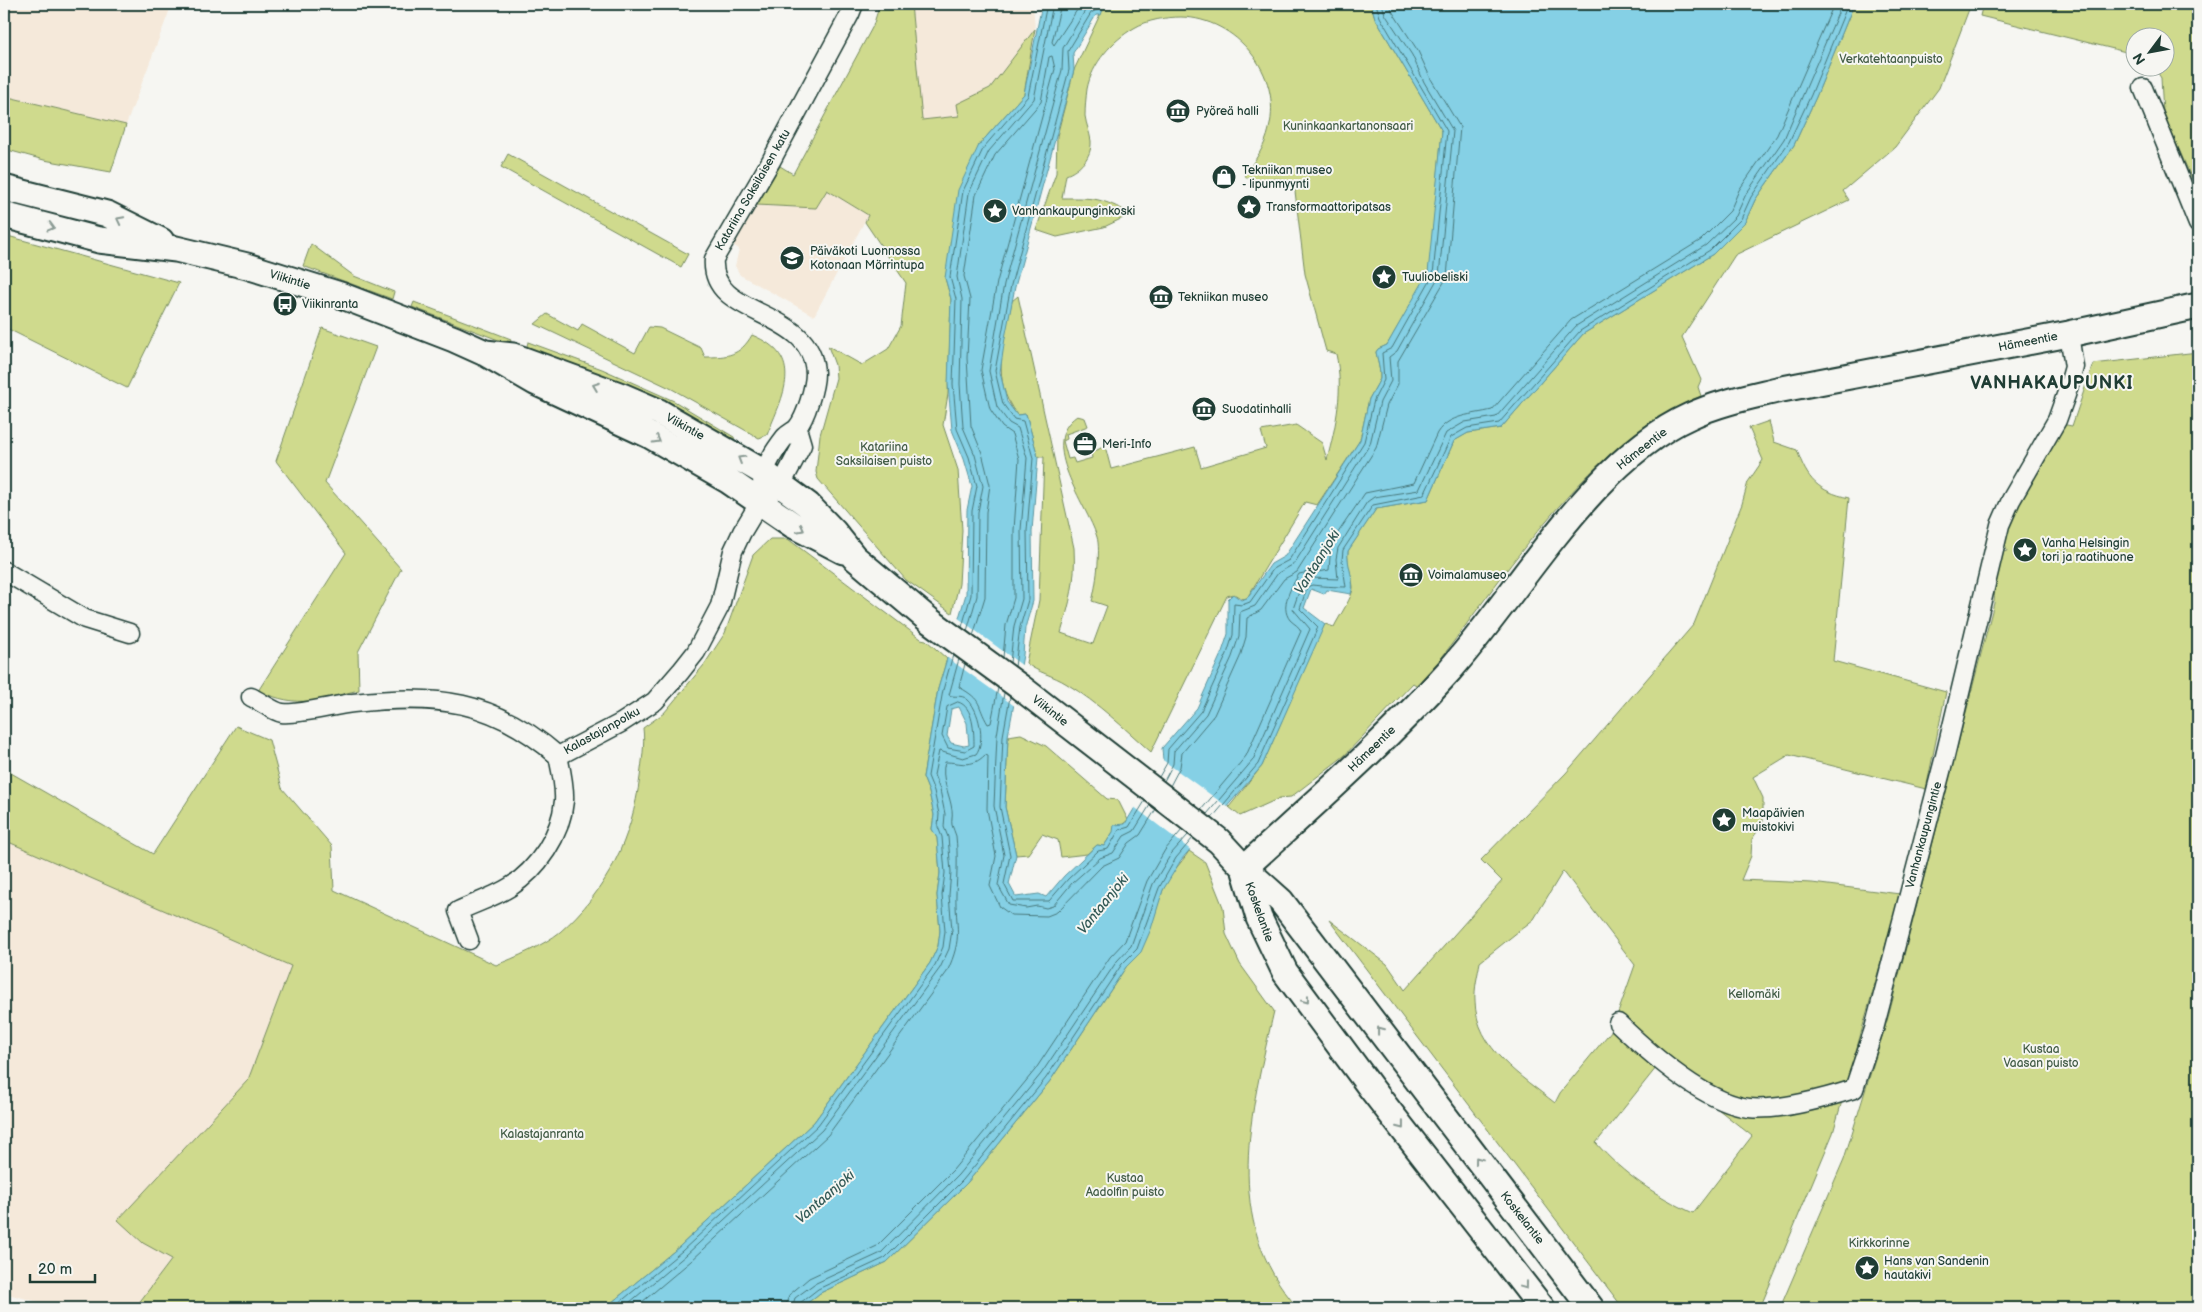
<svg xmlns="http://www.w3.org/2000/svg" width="2202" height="1312" viewBox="0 0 2202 1312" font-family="'Balsamiq Sans',sans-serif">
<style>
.built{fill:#f5e9da}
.green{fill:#cfda8d;stroke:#778c60;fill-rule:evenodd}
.water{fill:#85d0e5;stroke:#5c959e;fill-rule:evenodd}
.pier{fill:#f6f6f2}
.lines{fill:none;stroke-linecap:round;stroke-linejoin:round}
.shore{stroke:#48787b;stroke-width:1}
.stream{stroke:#5c959e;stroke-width:6}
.street-casing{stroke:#1f3d34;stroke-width:21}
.secondary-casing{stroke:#1f3d34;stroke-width:29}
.street{stroke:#f6f6f2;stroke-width:18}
.secondary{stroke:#f6f6f2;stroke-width:25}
.oneway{stroke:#8a9a93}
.labels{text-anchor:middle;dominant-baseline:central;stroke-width:4;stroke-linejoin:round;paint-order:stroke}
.park-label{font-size:12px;fill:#425c46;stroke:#f6f6f2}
.poi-label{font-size:12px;fill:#1f3d34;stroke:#f6f6f2;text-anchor:start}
.street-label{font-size:12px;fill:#1f3d34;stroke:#f6f6f2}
.water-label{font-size:14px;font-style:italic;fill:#335a57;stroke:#f6f6f2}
.district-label{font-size:18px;font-weight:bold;letter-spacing:1px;fill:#1f3d34;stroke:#f6f6f2}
</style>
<rect width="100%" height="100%" fill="#f6f6f2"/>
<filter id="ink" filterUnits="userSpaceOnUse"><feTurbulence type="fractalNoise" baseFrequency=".02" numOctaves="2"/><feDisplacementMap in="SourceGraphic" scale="10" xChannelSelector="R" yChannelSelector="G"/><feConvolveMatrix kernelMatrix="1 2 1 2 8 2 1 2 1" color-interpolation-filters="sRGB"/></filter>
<g filter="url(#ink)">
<path class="built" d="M4,4h168l-46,121 -122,-29z
M911,4h122l2,25 -37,52 -19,14 -20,22 -38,3z
M827,190l41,25 -54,101 -74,-41 -5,-9 4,-17 -6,-4 24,-40 59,3z
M4,769l376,216 -245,323h-74l-57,-15z"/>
<path class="green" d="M880,4h31l11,116 37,-4 -2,-12 33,-16 45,-59 -11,65 -45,51 -34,133 6,21 -3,95 -5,31 15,45 4,60 -3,54 -7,29 -46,-33 -88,-101 -2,-7 4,-37 16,-57 -1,-13 -7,-19 34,19 26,-16 13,-23 5,-43 -41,-61 3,-7 -41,-25 -11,18 -59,-3 23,-39 13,8 80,-148z
M1105,4h266l4,14 67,113 -13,142 -42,72 -9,4 -2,3 4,20v7l-11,20 -9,41 -43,65 -12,-3 -58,96 -5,1 -8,-5 -7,2 -76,156c-27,-24 -53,-49 -84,-68 -14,-9 -29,-11 -41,-21l13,-63 5,-143h-6l-12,-43 -9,1c-27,-35 -13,-74 -5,-114l6,-5 56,252c2,33 -4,54 -13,85l32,11 14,-38 -15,-5c4,-13 9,-51 5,-64 -10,-33 -60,-94 -20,-121l8,2 3,8 -22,8 1,5 -4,2 5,18 5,-1 2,5 17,-5 -1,-5 14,-7 6,23 84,-22 6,20 65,-19 -5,-17 35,-6 26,18 5,17c9,-35 17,-70 9,-106l-10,-3 -21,-77 -11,-91c-6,-2 -15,-5 -20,-4 -17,2 -15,8 -30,-4 11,-14 21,-28 25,-46 14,-55 -33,-111 -88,-112 -14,0 -34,3 -47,11 -22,13 -42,35 -47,61 -1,8 -2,18 -2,27 1,8 5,17 6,25 1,17 -12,29 -25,34l-4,23c30,0 36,-1 64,13l-3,7 -19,9 -47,10 -21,-7 20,-57 1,-37 17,-66z
M1854,4h117l-32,84 -44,59 -52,44 6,9 -114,55 -53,82 19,43 -3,7 3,9c-118,47 -205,194 -282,291l-6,-4 -69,73 -53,41 -11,1 -40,18 -11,-9 33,-41 58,-133 5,-9 9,3c4,-9 20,-32 19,-40 -1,-13 -7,-23 -5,-36l28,-42 52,-9 26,-59 14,-8 33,-5 82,-94 130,-80 32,-32 10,-22 39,-55 22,-48z
M1983,4h215v189l-35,-80 -2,-35 -6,-10h9v-30h-30v16l-154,-38z
M4,96l122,29 -15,47 -67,-12 -40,-11z
M508,154l180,100 -7,13 -180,-100z
M4,235l175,48 -52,105 -123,-61z
M311,244l43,32 40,16 -2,7 -89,-33z
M414,302l97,37 -2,5 -97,-37z
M547,314l31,17 4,-7 53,29 14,-26 11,1 41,20 4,9c22,0 35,-1 47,-22 54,22 31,60 15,100l-8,3 -87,-49 -137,-65z
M322,328l54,19 -51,136 76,86 -43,83 1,38c-43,10 -58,19 -101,1l88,-138 -70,-92z
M528,342l74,27 72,32 60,36 1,5 -209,-92z
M2198,352v956h-418l64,-149 45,-145 105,-411c1,-17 2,-35 9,-51l4,-1 -5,-16 59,-111 11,2 21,-62z
M1769,421l5,21 23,8c10,30 21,41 52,48l-16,163 113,31 -20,97 -137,-34 -36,22 10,21v25l-11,16 -1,17 -10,24 71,3 88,11 -67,239 -73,175h-137l-294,-388 58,44 18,26 97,-109 -21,-21 85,-87 128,-149 48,-120 6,-22 15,-22 -14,-32zM1563,871l72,94 -23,65 -52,63 -5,10c-34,-27 -79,-54 -80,-102 -1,-13 3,-27 5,-39l54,-43zM1660,1063l92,73 -59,77c-38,-18 -69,-38 -97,-70z
M770,539h18l133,100 5,1 21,19 -9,30 -15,88 6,15 5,23 -2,14 5,9 3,35 -3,22 3,36 -2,15 -8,17 -116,159 -135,125 -74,61h-470l37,-49 -29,-16 -25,-23 130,-140 43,-114 -287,-126v-71l149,85 83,-128 33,14 13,48 50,58 2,44 162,75c19,-7 48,-20 64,-33 47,-41 72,-94 80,-155 2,-16 5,-33 3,-49l21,-15 40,-48 21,-32 28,-78z
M1021,734l25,12 61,53 11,1 10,20 -15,12 -9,14 -7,-1 -10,9 -26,3 -3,-17 -16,-6 -14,20 -12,1 -11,-48 3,-71z
M1189,851l16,11 18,45 3,27 14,30 34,47c-23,101 -54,210 24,297h-497l19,-15 67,-31 80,-79 83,-102 76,-114c25,-25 25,-46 37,-77 5,-15 18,-26 26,-39z"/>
<path class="water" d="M1042,4h63l-4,11h-5l-23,38 1,17 -59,217 -10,51 -5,34 7,30 10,13 9,-1 12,43 -6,74 1,70 -8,27 -2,27 -15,81 -3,71 11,48 -7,29 7,13 23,-3 7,3 18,-21 33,-31 7,1 9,-14 1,-7 11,-1 38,-63 -1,-13 35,-40 25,-56 6,-18v-35l5,-5 8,6 6,-2 24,-34 14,-8 75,-116 9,-41 11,-20v-7l-4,-20 2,-3 9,-4 41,-72 14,-142 -67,-113 -4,-14h483l-38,93 -22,48 -39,55 -10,22 -32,32 -130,80 -82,94 -33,5 -14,8 -26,59 -52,9 -28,42c-2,14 8,31 3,43l-24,-4 -3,4 -13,-5 -7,19 21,16 -63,142 -81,94 -18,30 -12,39 -10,23 -15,15 -76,114 -83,102 -80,79 -67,31 -19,15h-196l74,-61 135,-125 116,-159 8,-17 2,-15 -3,-36 3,-22 -3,-35 -5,-9 2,-14 -5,-23 -6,-15 15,-88 28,-95 1,-84 5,-24 -8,-27 -12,-29 -4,-46 3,-85 -6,-21 13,-88 21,-45 45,-51zM959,707l8,16 2,22 -5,1 -13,-3 -4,-7 4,-27z"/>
<path class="pier" d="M957,617l66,49 -7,41 -71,-51z
M1160,758l69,50 -37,43 -59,-45z"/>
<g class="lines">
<path class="shore" d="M1061,4l-9,38 2,3 27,-41
M962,627l9,-32 1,-84 5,-25 -8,-29 -12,-28 -4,-45 3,-85 -6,-22 13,-86 21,-44 44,-51 19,-92
M967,631l10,-35 1,-84 5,-26 -8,-31 -12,-28 -3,-43 2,-85 -5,-22 12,-84 20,-42 45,-52 19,-95
M973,636l12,-39 1,-85 4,-27 -8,-32 -11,-27 -4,-68 3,-59 -6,-23 12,-81 19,-40 46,-53 8,-45 3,-1 3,13 -58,213 -16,88 9,39 12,18 10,7 7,25 -5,71v68l-8,27 -3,33
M1010,663l4,-37 8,-27 -1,-69 6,-72 -9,-30 -9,-5 -12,-16 -8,-36 15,-87 58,-214 1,-22 23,-39 7,-5
M965,664l-6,23c25,14 17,17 29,37l3,-1 7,-35
M1015,667l5,-40 8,-27 -1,-69 6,-73 -10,-37 -9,-2 -11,-15 -8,-33 16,-86 58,-215 -1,-19 23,-38 7,-4 2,-5
M1004,693l-7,42 -3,71 10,49 -6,30 11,20 17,3 11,-2 9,2 7,-2 19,-23 28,-25 13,-5 11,-17 10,-5 16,-26
M1010,697l-7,39 -3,71 10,48 -6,29 9,17h36l19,-22 30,-28 10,-2 11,-19 10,-3 16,-26
M958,702c16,4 16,31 16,44l-9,5 -17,-3 -6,-12 5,-29z
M1159,777l8,-14 1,-14 33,-38 26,-57 6,-19 1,-31 8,1 8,-3 24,-34 15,-8 75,-118 10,-42 10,-20 -2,-27 10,-5 41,-73 14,-144 -67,-114 -4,-13
M1164,781l9,-17 1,-13 32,-37 26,-57 7,-21 1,-24 15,-6 23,-33 16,-9 76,-120 10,-42 11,-21 -2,-24 8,-6 42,-75 14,-145 -29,-49 -12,-27 -27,-41 -3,-10
M1170,786l10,-19 2,-14 32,-38 26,-58 6,-20 1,-19 14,-8 23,-31 13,-7 79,-124 11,-43 11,-21v-23l49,-84 13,-150 -29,-48 -13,-28 -26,-40 -2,-7
M1201,810l45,-54 55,-125c-2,-5 -7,-7 -11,-11 -11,-14 2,-34 9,-46 10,-3 20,-1 30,-4l2,-27 34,-50 49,-10 23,-50c12,-19 36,-18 55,-23l79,-90 130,-80 29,-29 9,-21 38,-55 57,-131
M1207,814l46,-54 57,-131 -17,-20 9,-26 8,-5 28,1 -2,-20 2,-11 29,-46 7,-5 45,-7 27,-57 19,-11 31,-5 80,-91 130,-81 30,-29 10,-22 38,-55 58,-135
M1212,818l46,-54 60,-137 -18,-18 7,-22 5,-2c7,1 25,2 34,2l-4,-27 1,-10 30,-45 51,-10 27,-58 16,-9 32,-5 81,-92 130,-81 31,-31 10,-22 38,-55 22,-47 37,-91
M613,1308l69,-57 136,-126 117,-160 8,-18 2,-16 -3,-36 3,-22 -3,-36 -4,-10 1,-13 -5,-23 -6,-15 15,-86 10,-35
M623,1308l63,-53 136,-125 118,-162 9,-19 3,-19 -3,-35 2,-23 -3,-35 -4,-10 1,-13 -5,-24 -6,-15 5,-24 24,7 13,-4c10,-13 3,-45 -9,-55 -6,-5 -13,-1 -18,-4l10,-36
M635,1308l56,-47 137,-126 119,-163c17,-37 8,-43 9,-78 1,-20 2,-38 0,-58 -1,-4 -3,-7 -4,-11 -1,-4 1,-10 0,-15 -2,-16 -12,-32 -7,-48 16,0 26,7 40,-7l3,1 -1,53 9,47 -6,30 10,21 11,8 36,1 10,-4 45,-46 17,-8 10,-15 11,-8 16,-26
M785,1308l4,-13 20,-17 68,-32 76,-76 82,-100 75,-113 15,-16 22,-60 18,-31 17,-20
M792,1308l3,-10 19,-14 67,-31 77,-78 83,-101 76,-113 14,-15 22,-62 18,-30 17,-19
M798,1308l2,-5 18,-14 67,-31 78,-78 83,-102 76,-114 15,-15 22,-61 17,-30 17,-20"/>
<path class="stream" d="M2198,359l-3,8 3,23
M2198,398v26"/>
<defs>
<path id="street" d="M2143,88l55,136
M762,484c1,-17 13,-34 23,-47 4,-4 9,-6 12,-9 9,-11 18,-41 18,-55 -3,-67 -106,-53 -101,-114l57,-98 79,-147 4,-10
M4,571l81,48 45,14
M251,697c9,4 21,14 31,16 16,2 53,-8 71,-10 83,-9 140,-4 205,53l63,-33 34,-22 26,-30 15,-19 24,-46 13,-55 9,-19 18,-30 21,-17 21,-40 -5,-17
M469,940l-11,-29c17,-8 36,-14 52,-24 28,-18 51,-52 54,-86 1,-15 -3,-31 -6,-45
M1618,1023c31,30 87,80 131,85 29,3 77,-10 105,-19l20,-60 70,-269 56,-235 11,-25 46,-80 9,-25 8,-28 -5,-33"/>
<path id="secondary" d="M4,188l103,26 54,27
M4,215l95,25 77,9 71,17 93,29 114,44 31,14 50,29 114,53 80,46 64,44 50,26
M485,353l28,3 109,40 37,16 104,60 45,33 26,27 20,25 76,64 90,66 199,154 25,27 37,33 310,407
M1244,868c70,-64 141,-126 204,-196 71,-79 144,-212 242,-256 28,-13 58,-19 87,-26l292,-56 129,-28
M1244,868l15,50 26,54 86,116 171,220"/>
</defs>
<use href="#street" class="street-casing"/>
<use href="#secondary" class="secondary-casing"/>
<use href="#street" class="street"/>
<use href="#secondary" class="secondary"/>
</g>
<defs><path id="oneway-chevron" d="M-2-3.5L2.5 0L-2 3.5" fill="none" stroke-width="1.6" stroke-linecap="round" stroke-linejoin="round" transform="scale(1.25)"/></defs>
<g class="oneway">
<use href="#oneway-chevron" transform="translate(120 220) rotate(-153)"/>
<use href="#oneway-chevron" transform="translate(51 227) rotate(15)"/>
<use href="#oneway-chevron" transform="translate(596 386) rotate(-159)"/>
<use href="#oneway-chevron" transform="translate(657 440) rotate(30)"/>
<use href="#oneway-chevron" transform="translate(741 459) rotate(-149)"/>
<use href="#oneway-chevron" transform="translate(801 529) rotate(28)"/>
<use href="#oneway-chevron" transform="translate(1306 1000) rotate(53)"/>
<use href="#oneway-chevron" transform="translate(1380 1030) rotate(-128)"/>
<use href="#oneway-chevron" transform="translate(1401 1126) rotate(52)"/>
<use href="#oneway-chevron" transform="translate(1478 1160) rotate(-127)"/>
<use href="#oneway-chevron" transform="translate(1525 1286) rotate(53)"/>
</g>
</g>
<defs>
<symbol id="museum-disc" viewBox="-11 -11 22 22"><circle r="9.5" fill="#1f3d34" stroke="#f6f6f2"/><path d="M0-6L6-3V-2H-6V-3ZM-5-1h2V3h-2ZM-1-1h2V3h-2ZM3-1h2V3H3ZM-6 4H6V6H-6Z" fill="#fff"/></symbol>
<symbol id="shop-disc" viewBox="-11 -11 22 22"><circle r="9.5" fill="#1f3d34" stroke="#f6f6f2"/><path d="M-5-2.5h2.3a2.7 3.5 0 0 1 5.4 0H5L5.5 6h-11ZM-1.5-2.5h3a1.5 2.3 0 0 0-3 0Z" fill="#fff"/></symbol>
<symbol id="sight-disc" viewBox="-11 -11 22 22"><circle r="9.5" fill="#1f3d34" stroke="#f6f6f2"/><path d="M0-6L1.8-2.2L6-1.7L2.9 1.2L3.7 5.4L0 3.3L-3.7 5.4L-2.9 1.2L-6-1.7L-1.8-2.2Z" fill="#fff"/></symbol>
<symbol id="school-disc" viewBox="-11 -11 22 22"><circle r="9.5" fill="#1f3d34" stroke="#f6f6f2"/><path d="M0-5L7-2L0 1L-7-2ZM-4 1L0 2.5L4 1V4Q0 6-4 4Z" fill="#fff"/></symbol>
<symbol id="bus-disc" viewBox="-11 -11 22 22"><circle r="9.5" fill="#1f3d34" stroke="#f6f6f2"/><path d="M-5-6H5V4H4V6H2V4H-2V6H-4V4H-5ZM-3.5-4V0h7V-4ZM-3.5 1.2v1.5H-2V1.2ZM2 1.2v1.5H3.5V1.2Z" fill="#fff"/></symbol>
<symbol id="office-disc" viewBox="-11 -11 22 22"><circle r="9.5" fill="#1f3d34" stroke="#f6f6f2"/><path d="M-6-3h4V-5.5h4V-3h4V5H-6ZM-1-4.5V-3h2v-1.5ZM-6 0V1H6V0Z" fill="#fff"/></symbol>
</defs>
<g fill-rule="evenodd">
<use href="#museum-disc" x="1164" y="97" width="28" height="28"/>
<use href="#shop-disc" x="1210" y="163" width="28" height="28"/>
<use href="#sight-disc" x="1235" y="193" width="28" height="28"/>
<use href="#sight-disc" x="981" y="197" width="28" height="28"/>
<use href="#school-disc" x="778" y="244" width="28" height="28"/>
<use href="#sight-disc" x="1370" y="263" width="28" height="28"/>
<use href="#museum-disc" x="1147" y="283" width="28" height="28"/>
<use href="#bus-disc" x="271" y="290" width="28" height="28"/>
<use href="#museum-disc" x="1190" y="395" width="28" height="28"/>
<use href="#office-disc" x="1071" y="430" width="28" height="28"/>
<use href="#sight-disc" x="2011" y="536" width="28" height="28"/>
<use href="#museum-disc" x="1397" y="561" width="28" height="28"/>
<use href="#sight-disc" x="1710" y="806" width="28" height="28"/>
<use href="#sight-disc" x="1853" y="1254" width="28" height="28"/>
</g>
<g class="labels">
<g class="park-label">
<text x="1891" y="59">Verkatehtaanpuisto</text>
<text x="1348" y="126">Kuninkaankartanonsaari</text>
<text x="884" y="447">Katariina<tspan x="884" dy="14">Saksilaisen puisto</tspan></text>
<text x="1754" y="994">Kellomäki</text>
<text x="2041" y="1049">Kustaa<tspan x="2041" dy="14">Vaasan puisto</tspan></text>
<text x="542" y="1134">Kalastajanranta</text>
<text x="1125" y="1178">Kustaa<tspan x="1125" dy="14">Aadolfin puisto</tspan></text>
<text x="1879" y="1243">Kirkkorinne</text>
</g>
<g class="poi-label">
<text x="1196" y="111">Pyöreä halli</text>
<text x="1242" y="170">Tekniikan museo<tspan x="1242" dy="14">- lipunmyynti</tspan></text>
<text x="1266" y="207">Transformaattoripatsas</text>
<text x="1012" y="211">Vanhankaupunginkoski</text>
<text x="810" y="251">Päiväkoti Luonnossa<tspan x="810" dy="14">Kotonaan Mörrintupa</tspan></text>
<text x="1402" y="277">Tuuliobeliski</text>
<text x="1178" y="297">Tekniikan museo</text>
<text x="302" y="304">Viikinranta</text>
<text x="1222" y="409">Suodatinhalli</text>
<text x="1102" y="444">Meri-Info</text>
<text x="2042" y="543">Vanha Helsingin<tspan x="2042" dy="14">tori ja raatihuone</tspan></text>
<text x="1428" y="575">Voimalamuseo</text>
<text x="1742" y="813">Maapäivien<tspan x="1742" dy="14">muistokivi</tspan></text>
<text x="1884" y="1261">Hans van Sandenin<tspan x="1884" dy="14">hautakivi</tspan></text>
</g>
<g class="street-label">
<text transform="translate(753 190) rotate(-60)">Katariina Saksilaisen katu</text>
<text transform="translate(290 280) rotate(17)">Viikintie</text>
<text transform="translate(2028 342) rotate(-11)">Hämeentie</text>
<text transform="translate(685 427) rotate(29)">Viikintie</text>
<text transform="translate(1642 449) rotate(-38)">Hämeentie</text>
<text transform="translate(1050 711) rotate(38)">Viikintie</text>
<text transform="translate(602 731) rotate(-29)">Kalastajanpolku</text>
<text transform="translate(1372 749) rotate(-44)">Hämeentie</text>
<text transform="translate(1924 835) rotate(-75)">Vanhankaupungintie</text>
<text transform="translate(1259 912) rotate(70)">Koskelantie</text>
<text transform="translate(1522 1218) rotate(52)">Koskelantie</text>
</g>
<g class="water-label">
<text transform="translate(1317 562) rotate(-58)">Vantaanjoki</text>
<text transform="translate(1103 904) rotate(-51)">Vantaanjoki</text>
<text transform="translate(825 1197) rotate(-41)">Vantaanjoki</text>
</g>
<g class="district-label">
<text x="2052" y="383">VANHAKAUPUNKI</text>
</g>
</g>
<rect width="2202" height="1312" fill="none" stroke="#f6f6f2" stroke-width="20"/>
<rect x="10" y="10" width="2182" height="1292" fill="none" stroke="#1f3d34" stroke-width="2" filter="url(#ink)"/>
<g transform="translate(2150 52) rotate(238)"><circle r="24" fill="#f6f6f2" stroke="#a0aca6"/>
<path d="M0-4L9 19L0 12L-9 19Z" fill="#1f3d34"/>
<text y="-8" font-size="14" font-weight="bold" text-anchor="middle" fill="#1f3d34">N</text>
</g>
<path d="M30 1274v8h65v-8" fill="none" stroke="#1f3d34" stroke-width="2.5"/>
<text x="38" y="1274" font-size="15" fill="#1f3d34" stroke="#f6f6f2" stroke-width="4" paint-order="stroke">20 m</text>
</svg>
